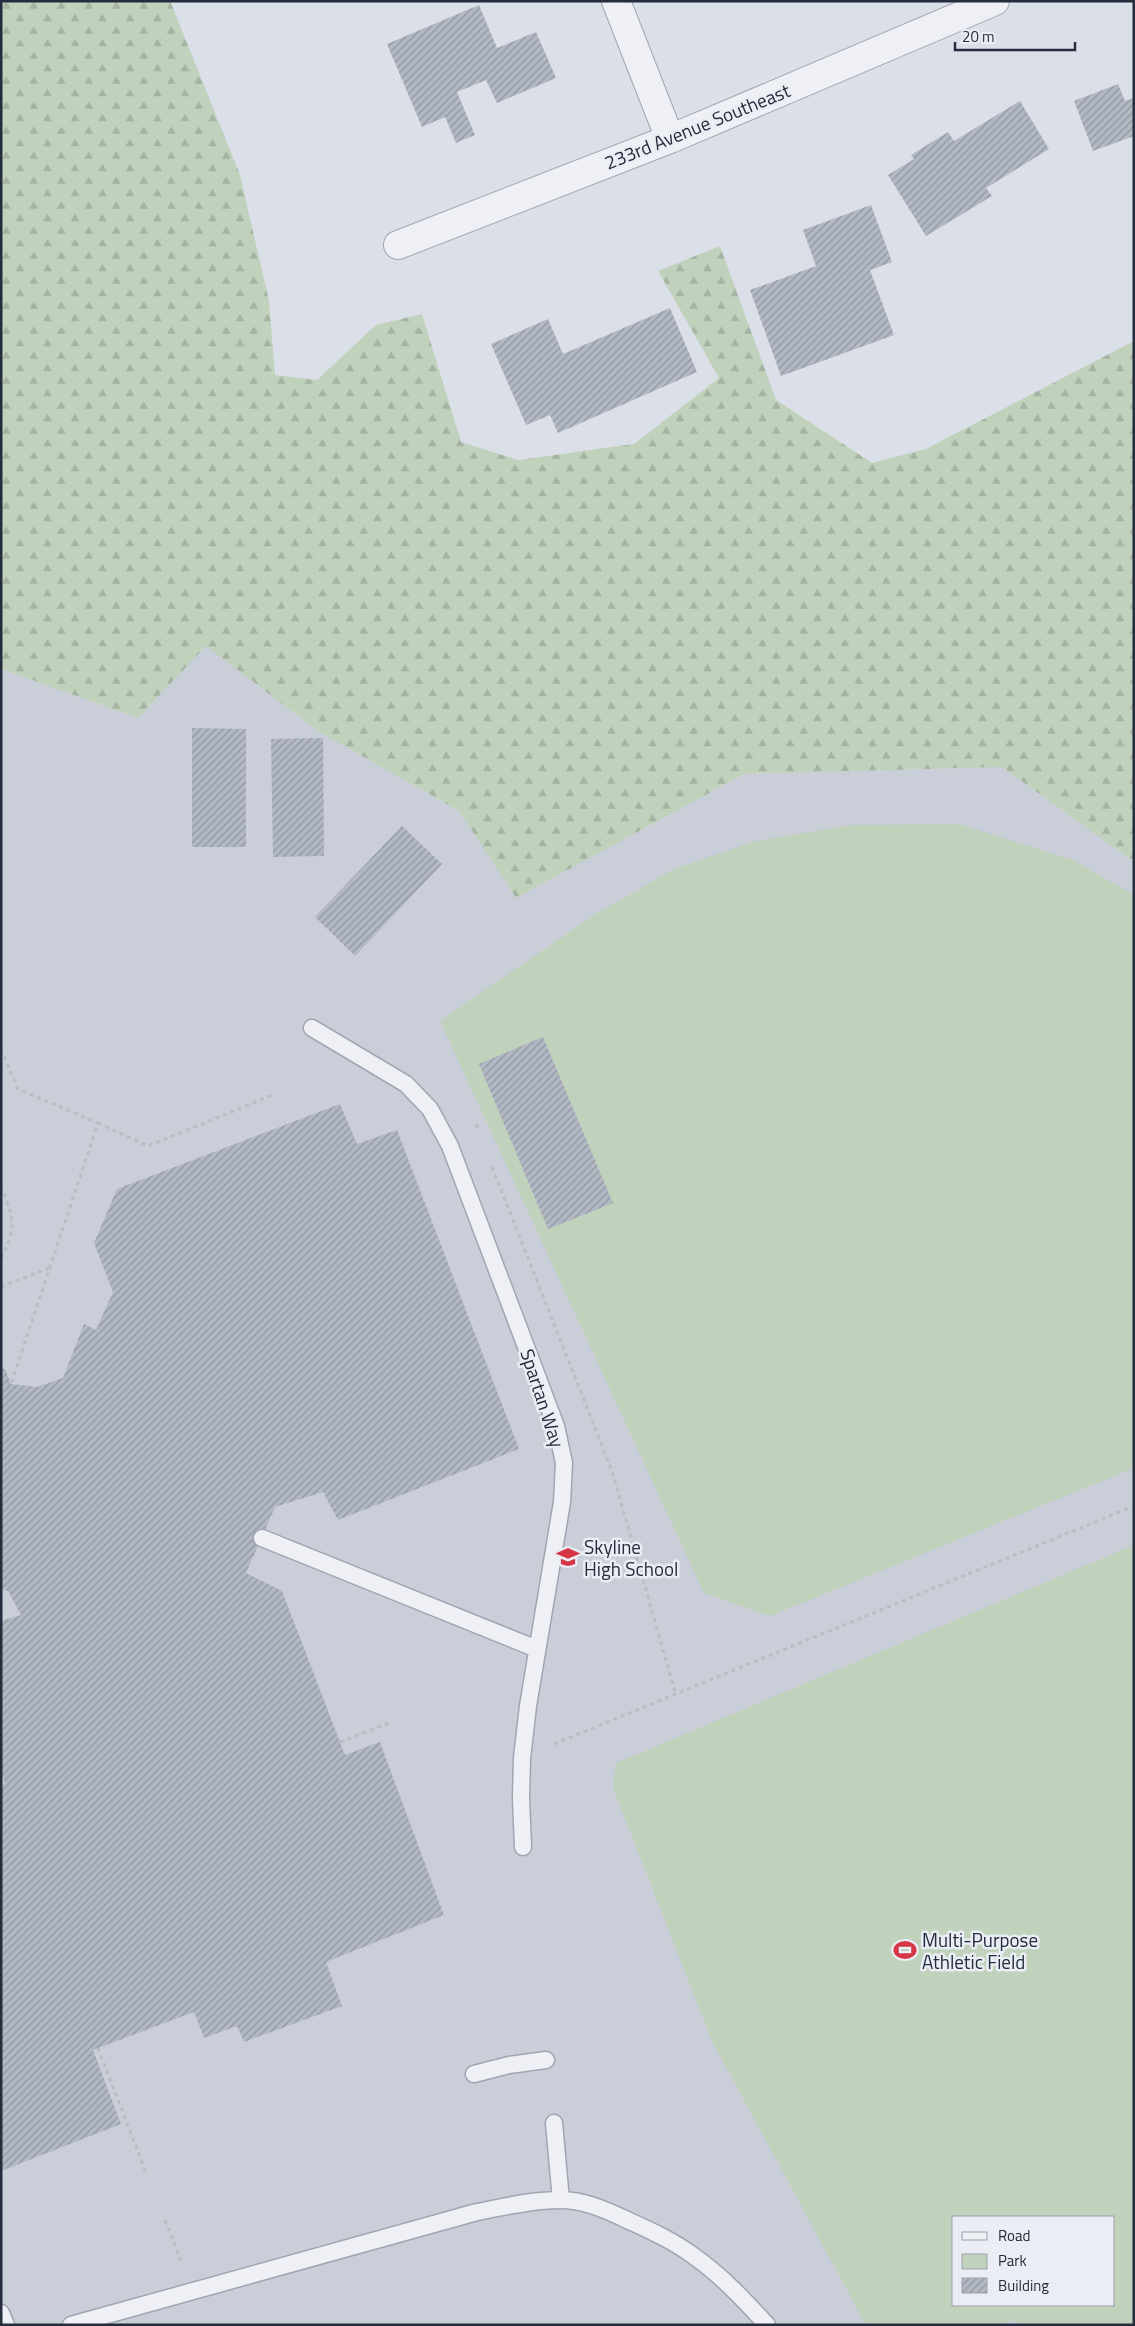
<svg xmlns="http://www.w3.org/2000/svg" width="1135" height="2326" viewBox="0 0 1135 2326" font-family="'Titillium Web',sans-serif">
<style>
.built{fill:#c9ced9;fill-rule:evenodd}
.forest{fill:url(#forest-firs)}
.green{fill:#c0d1bc;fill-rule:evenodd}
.building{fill:url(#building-hatch)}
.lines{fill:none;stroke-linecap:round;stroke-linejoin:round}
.lane-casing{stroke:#a0a6b1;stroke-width:19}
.street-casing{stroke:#a0a6b1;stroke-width:30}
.path{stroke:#b9bdc5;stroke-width:3;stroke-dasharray:4 4;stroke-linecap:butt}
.lane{stroke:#eef0f5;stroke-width:16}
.street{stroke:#eef0f5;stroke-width:28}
.labels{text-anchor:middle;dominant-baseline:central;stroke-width:5;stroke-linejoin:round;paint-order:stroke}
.street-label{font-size:19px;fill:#242c3d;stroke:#eaeef4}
.poi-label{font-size:19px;fill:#242c3d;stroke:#eaeef4;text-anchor:start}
</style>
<defs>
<pattern id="forest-firs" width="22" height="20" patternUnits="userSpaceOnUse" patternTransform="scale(1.25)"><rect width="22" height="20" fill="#c0d1bc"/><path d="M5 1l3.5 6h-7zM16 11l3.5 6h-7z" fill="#a5b4a2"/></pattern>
<pattern id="building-hatch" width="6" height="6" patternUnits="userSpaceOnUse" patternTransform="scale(1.25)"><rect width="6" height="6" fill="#b2b8c4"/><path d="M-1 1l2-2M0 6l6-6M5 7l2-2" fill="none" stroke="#9196a0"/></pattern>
</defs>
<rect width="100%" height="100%" fill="#dbdfe7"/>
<path class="built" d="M206,646l112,85 141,80 57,86 228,-123 258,-7 132,95v1463h-1133v-1656l137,49zM954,2217h160v88h-160z"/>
<path class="forest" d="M1,1h169l70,174 29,126 6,74 42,5 59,-55 46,-11 39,128 57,18 116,-16 85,-66 -61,-107 62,-25 56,154 96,63 54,-14 208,-108v521l-132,-95 -258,7 -228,124 -57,-87 -141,-80 -112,-85 -68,72 -137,-49z"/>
<path class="green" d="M959,824l114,36 61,35v573l-364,148 -66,-23 -264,-572 154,-106 80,-46 82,-28 96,-16z
M1134,1545v780h-113l-7,-5 -13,5h-135l-154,-284 -99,-253 3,-25zM954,2217h160v88h-160z"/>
<path class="building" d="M479,5l18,43 39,-16 20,46 -59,25 -11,-23 -29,12 18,43 -19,8 -11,-26 -23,10 -35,-83z
M1118,84l7,17 9,-3v38l-41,15 -19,-50z
M1020,101l29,48 -63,39 6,8 -66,40 -38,-61 26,-16 -3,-4 37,-23 6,9z
M871,205l21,57 -22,8 24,65 -113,41 -31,-86 66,-24 -13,-36z
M670,308l27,64 -139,61 -8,-18 -24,10 -35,-81 57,-25 15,35z
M192,728l54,1v118h-54z
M323,738l1,118 -51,1 -2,-118z
M402,826l40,38 -87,92 -40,-39z
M543,1037l70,166 -65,26 -69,-165z
M340,1104l17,40 40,-14 122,319 -181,71 -15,-28 -48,15 -29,66 36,18 63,164 35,-13 64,173 -118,47 16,44 -98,36 -7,-16 -33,12 -10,-26 -101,38 28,74 -120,47v-386l4,-1 -4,-12v-151l20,-6 -13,-24 -7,-2v-221l4,1 6,15 26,3 26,-9 21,-54 12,6 17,-38 -19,-49 23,-54z"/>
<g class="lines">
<defs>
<path id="lane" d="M312,1028l94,56 24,25 20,37 106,280 8,37 -2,39 -34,204 -6,52 -1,40 2,49
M262,1538l275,111
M474,2074l35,-9 37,-5
M554,2123l7,77
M1,2313l5,12
M71,2325l406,-113c27,-5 55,-12 83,-12 23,0 44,9 65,19 24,11 49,22 70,38 27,19 50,44 72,68"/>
<path id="street" d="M616,1l54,138
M398,245l272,-106 325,-138"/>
</defs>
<use href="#lane" class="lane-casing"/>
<use href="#street" class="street-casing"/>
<path class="path" d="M1,1049l17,40 80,34 -87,261
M98,1123l50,23 127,-52
M476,1124l2,7
M492,1167l120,304 64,224
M1,1186c13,31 16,42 0,73
M1,1287l48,-19
M340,1742l51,-20
M554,1744l580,-238
M98,2048l49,127
M165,2220l17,43"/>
<use href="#lane" class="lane"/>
<use href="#street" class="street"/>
</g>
<defs>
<symbol id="school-bare" viewBox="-9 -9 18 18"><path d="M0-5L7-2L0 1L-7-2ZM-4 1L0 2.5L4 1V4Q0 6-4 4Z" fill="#d63646" stroke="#eaeef4" stroke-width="2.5" paint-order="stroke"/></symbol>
<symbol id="stadium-bare" viewBox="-9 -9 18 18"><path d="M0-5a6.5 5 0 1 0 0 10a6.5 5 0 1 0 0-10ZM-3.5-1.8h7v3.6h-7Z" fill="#d63646" stroke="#eaeef4" stroke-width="2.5" paint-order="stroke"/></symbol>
</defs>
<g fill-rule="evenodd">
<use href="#school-bare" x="552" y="1541" width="32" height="32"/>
<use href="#stadium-bare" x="889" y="1934" width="32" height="32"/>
</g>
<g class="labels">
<g class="street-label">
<text transform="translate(697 126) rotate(-22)">233rd Avenue Southeast</text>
<text transform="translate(543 1398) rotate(72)">Spartan Way</text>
</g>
<g class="poi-label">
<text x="584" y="1546">Skyline<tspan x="584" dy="22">High School</tspan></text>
<text x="922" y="1939">Multi-Purpose<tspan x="922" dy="22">Athletic Field</tspan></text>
</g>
</g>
<rect width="1135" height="2326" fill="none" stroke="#242c3d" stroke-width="5"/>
<rect x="952" y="2216" width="162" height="90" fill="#eaeef4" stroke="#9ba0ab"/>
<rect x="962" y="2232" width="25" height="8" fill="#eef0f5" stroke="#9ba0ab"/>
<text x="998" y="2241" font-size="15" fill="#242c3d">Road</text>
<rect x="962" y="2254" width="25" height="15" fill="#c0d1bc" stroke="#9ba0ab"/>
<text x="998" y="2266" font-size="15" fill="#242c3d">Park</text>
<rect x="962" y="2278" width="25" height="15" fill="url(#building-hatch)" stroke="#9ba0ab"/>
<text x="998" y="2291" font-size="15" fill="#242c3d">Building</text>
<path d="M955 42v8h120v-8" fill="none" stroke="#242c3d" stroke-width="2.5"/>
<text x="962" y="42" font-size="15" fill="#242c3d" stroke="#eaeef4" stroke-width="4" paint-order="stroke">20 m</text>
</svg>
